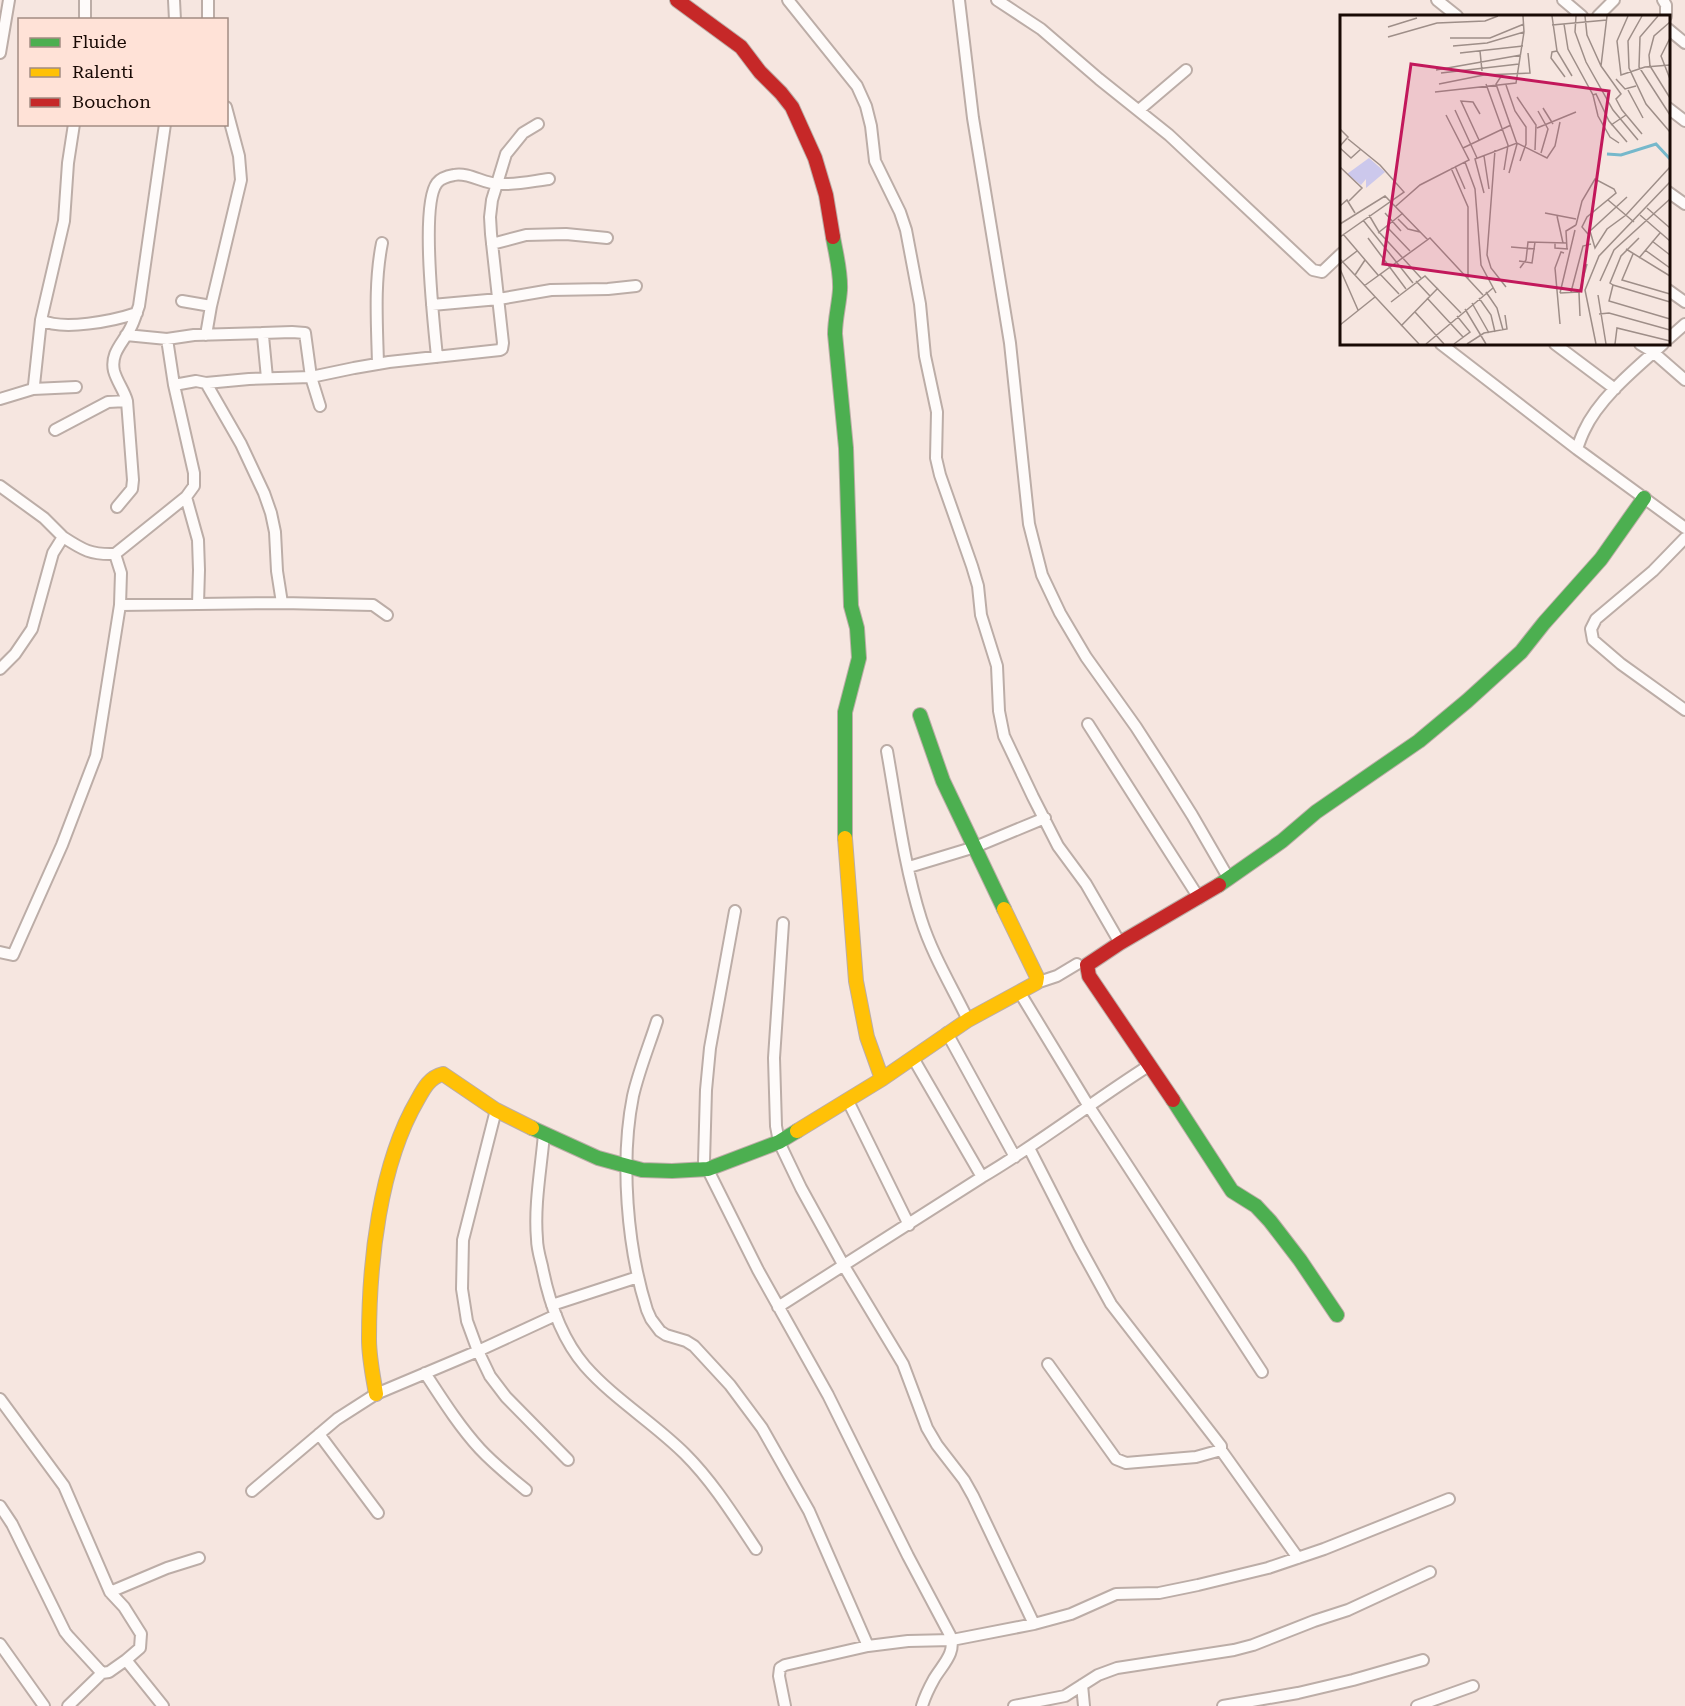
<svg xmlns="http://www.w3.org/2000/svg" width="1685" height="1706" viewBox="0 0 1685 1706" font-family="'Roboto Serif',serif">
<style>
.lines{fill:none;stroke-linecap:round;stroke-linejoin:round}
.street-casing{stroke:#bcada7;stroke-width:14}
.fast-casing{stroke:#bcada7;stroke-width:16}
.slow-casing{stroke:#bcada7;stroke-width:16}
.jam-casing{stroke:#bcada7;stroke-width:16}
.street{stroke:#fefbfa;stroke-width:10}
.fast{stroke:#4caf50;stroke-width:14}
.slow{stroke:#ffc107;stroke-width:14}
.jam{stroke:#c62828;stroke-width:14}
.inset-river{fill:none;stroke:#76b8cb;stroke-width:3}
.inset-road{fill:none;stroke:#9e8e88;stroke-width:1.5}
.view{fill:#c2185b;fill-opacity:0.15;stroke:#c2185b;stroke-width:3}
.inset-edge{fill:none;stroke:#190a05;stroke-width:3}
</style>
<rect width="100%" height="100%" fill="#f6e6e0"/>
<g class="lines">
<defs>
<path id="street" d="M85,0v20
M174,0l1,20
M208,0v20
M788,0l69,86 9,20 5,20 4,35 25,51 6,18 14,74 5,52 12,56 -1,46 4,17 32,91 6,20 3,29 16,51 2,45 5,25 29,61 25,49 28,38 34,59
M959,0l14,118 37,225 19,181 13,51 18,38 26,44 50,70 29,45 27,43 37,64
M997,0l44,29 58,50 70,56 144,135 9,2 20,-19
M1437,0l20,16
M1563,0l19,16
M1663,0l3,5v11
M1598,16l16,-16
M1668,29l17,14
M0,53l9,-53
M1668,108l17,13
M1139,110l47,-40
M1668,192l17,12
M492,244l34,-9 40,-1 41,4
M1668,290l17,12
M182,301l29,5 30,-126 -2,-24 -13,-49
M432,305l67,-6 52,-9 57,-1 28,-3
M41,320c22,11 72,1 96,-7
M262,333l30,-1 13,1 6,44 9,29
M126,335l41,4 27,-4 68,-2 1,3 4,42
M206,335l5,-29
M1668,339l17,-15
M1441,344l136,105 108,79
M1555,344l60,45
M1640,344l13,8 32,28
M437,357c-3,-32 -17,-152 0,-174 4,-5 11,-7 17,-8 15,-3 30,9 45,9 16,1 34,-3 50,-5
M378,364c-1,-41 -4,-81 4,-121
M206,383l35,61 23,49 7,20 4,19 2,39 5,32
M174,385l22,-4 10,2 43,-4 62,-2 43,-9 35,-6 111,-12 2,-1 1,-6 -12,-109 -1,-17 2,-17 14,-46 17,-21 15,-9
M33,389l43,-2
M0,399l33,-10 1,-4 7,-65 23,-99 4,-58 6,-39
M55,430l53,-28 19,-1
M1577,449c2,-6 4,-12 7,-18 15,-33 52,-63 79,-87
M0,486l44,32 19,19 -10,16 -21,76 -17,25 -15,15
M186,497l12,43 1,30 -1,34
M117,507l15,-18 1,-9 -6,-79c-3,-11 -10,-19 -13,-30 -4,-18 9,-28 16,-42 4,-7 6,-15 9,-23l26,-182
M63,537c20,13 28,18 52,17l71,-57 8,-11v-13l-20,-88 -7,-46
M1685,538l-32,33 -57,48 -5,10 2,11 28,24 64,46
M120,605l162,-2 91,2 14,10
M1088,724l111,174
M887,751c10,56 17,114 34,168 11,35 31,68 47,101
M909,867l66,-20 70,-29
M735,911l-25,137 -4,42 -2,72 54,108 70,125 80,161 42,79c7,18 -8,30 -16,44 -5,9 -9,17 -12,27
M783,923l-9,135 2,68 3,16 22,46 43,78 59,98 24,64 10,17 27,35 9,16 61,128
M0,952l13,3 49,-110 34,-89 24,-151 1,-32 -6,-19
M1036,983l21,-7 20,-12
M1020,993l68,112 174,267
M657,1021c-8,25 -18,49 -24,75 -13,65 -6,151 14,214l4,9 9,12 6,4 20,6 8,5 36,39 32,43 47,83 59,135
M947,1033l68,124
M913,1058l69,119
M848,1101l61,124
M496,1110l-33,130 -1,49 5,32 11,30 12,25 16,21 62,63
M544,1134c-3,35 -10,71 -7,105 0,9 3,19 5,27 7,36 19,72 43,100 29,33 69,57 100,88 28,28 49,62 71,95
M1029,1148l50,98 32,58 110,142v4l-25,7 -70,6 -10,-4 -68,-95
M552,1305l86,-28
M778,1307l204,-130c58,-34 111,-76 168,-112
M425,1373c17,26 34,53 55,76 14,15 30,28 46,41
M0,1399l64,87 46,106 14,15 17,27 -1,14 -14,12 37,46
M319,1434l59,79
M1221,1450l77,108
M252,1491l85,-72 39,-25 102,-43 78,-36
M0,1506l12,18 53,108 4,5 33,36 7,-1 17,-12
M110,1592l57,-24 32,-10
M0,1644l44,62
M1082,1685l2,21
M68,1706l34,-33
M785,1706l-6,-30 1,-8 5,-3 83,-19 40,-5 44,-1 82,-16 37,-10 45,-20 43,-1 39,-8 70,-17 56,-19 125,-50
M1014,1706l51,-10 33,-21 19,-7 117,-18 19,-5 61,-24 34,-11 82,-38
M1223,1706l75,-13 55,-13 70,-20
M1417,1706l56,-20"/>
<path id="fast" d="M833,237c3,18 8,35 7,53 -1,15 -5,29 -5,44l11,114 5,158 6,22 2,30 -14,54v126
M920,715l23,66 61,128
M1219,885l63,-44 34,-29 103,-71 48,-40 54,-49 23,-29 57,-64 43,-61
M1173,1100l59,91 24,15 14,15 30,39 37,55
M532,1128l66,30 44,12 30,1 36,-2 71,-27 18,-11"/>
<path id="slow" d="M845,838l11,143 11,56 15,42
M797,1131l85,-52 86,-59 68,-37 1,-6 -33,-68
M376,1394c-3,-18 -7,-36 -7,-55 0,-75 10,-174 49,-240 6,-11 12,-22 25,-25l53,36 36,18"/>
<path id="jam" d="M677,0l64,47 19,25 21,21 11,14 23,51 11,37 7,42
M1173,1100l-84,-124 -2,-11 33,-22 99,-58"/>
</defs>
<use href="#street" class="street-casing"/>
<use href="#fast" class="fast-casing"/>
<use href="#slow" class="slow-casing"/>
<use href="#jam" class="jam-casing"/>
<use href="#street" class="street"/>
<use href="#fast" class="fast"/>
<use href="#slow" class="slow"/>
<use href="#jam" class="jam"/>
</g>
<g transform="translate(1340 15)">
<rect width="330" height="330" fill="#f6e6e0"/>
<path d="M29,143l16,14 -19,16v-9l-5,6 -14,-11z" fill="#ccc8ec"/>
<path class="inset-river" d="M267,139l14,1 35,-11 14,15"/>
<path class="inset-road" d="M212,1l5,35 15,25M236,1l-1,16 11,30 27,48 25,30M245,1l2,19 14,31M267,1l-6,50 20,28 -5,5 6,11 20,24M288,1l-11,25 4,34 24,-8 25,-2M302,1l-14,25 1,27 17,36 24,28M318,1l-18,21 -1,30 31,48M330,7l-16,14 -5,19 1,11 20,32M224,9l4,25 25,46 5,21 12,21 9,6M212,10l55,-5M48,12l29,-9M48,22l49,-14 48,-2 13,-5M110,23h40l34,-14M330,23l-9,18 9,23M113,31l34,-3 37,-11 -1,-16M140,36l2,20M217,36l-5,1 -1,6 14,19M120,38l63,-7M96,55l85,-15M101,58l78,-9M162,60l-6,9 21,60 -8,29M276,64l9,10 11,-3M99,69l45,-9 46,-2 -2,-20M146,69l22,61 -4,25M166,70l9,26 11,16v17l-6,17M288,75l15,28M95,77l81,-9 8,-51M253,80l3,-1 13,27 18,21M177,82l19,28 -1,25M203,93l10,16M115,95l22,48M198,96l10,18 -7,24M271,110l15,-10M197,113l39,-16M0,114l8,8 -8,9M139,125l-18,-39 12,1 7,12M0,133l11,10 10,-9M123,133l48,-23M155,135l-8,105 4,13 15,19M144,141l5,33M125,147l10,27 6,76 15,28M115,151l10,23M0,152l22,21 -13,13M111,153l17,39v72M144,178l-9,-34 42,-16 30,15 8,-12 5,-24M287,182l-37,34 5,17 12,-19 19,-14 44,-48M268,185l26,22M0,191l7,-6 8,13M56,191l24,-21 49,-25 -23,-45M307,193l23,20M45,198l16,18M205,198l31,6M29,200l10,17 42,46M300,200l30,26M217,201l6,27M58,204l10,10 12,3M23,205l50,63M0,209l45,-28 43,44M236,210l6,-24 13,-22 19,10 2,4 -29,24 -5,10 6,7M47,212l23,24M38,218l25,-20M3,219l35,41M0,222l64,-45 -24,-27 -32,-26M28,223l38,51M299,223l-18,18 -11,27 3,2 -4,16 61,18M312,226l18,14M215,228v5l13,1M171,232l24,2M227,234l-1,-18 10,-6M286,234l44,27M305,235l25,18M293,239l-11,26 48,14M299,243l21,-25M0,244l79,85M179,246l13,2 3,-21M0,249l17,-13M180,253l6,-8 2,-18 39,1M0,254l18,41M40,259l19,20M15,260l10,-15M76,266l14,15M260,266l14,-31 56,-51M273,270l57,17M24,271l66,-48 53,57M146,277l11,16 6,22M231,277l12,-46 8,-2M220,278l15,-63M220,278l19,-1M258,280l8,49M87,283l36,39M139,283l12,17 4,17M51,287l34,-26 36,37M132,288l17,30M125,294l21,35M75,297l29,32M259,299l10,-1 61,17M240,301l-1,-23 8,-29M220,309l-5,-56 6,-16 3,1M0,310l35,-28M61,311l37,-38M86,329l67,-56M114,329l16,-12 -13,-16M127,329l17,-11 23,-4 -2,-14M256,329l-11,-54 14,-34 71,-74M275,329l2,-16 53,13"/>
<path class="view" d="M71,49l198,27 -28,200 -198,-27z"/>
<rect width="330" height="330" class="inset-edge"/>
</g>
<rect x="18" y="18" width="210" height="108" fill="#ffe2d7" stroke="#a38c83" stroke-width="1.5"/>
<rect x="30" y="38" width="30" height="9" fill="#4caf50" stroke="#a38c83" stroke-width="1.5"/>
<text x="72" y="48" font-size="18" fill="#190a05">Fluide</text>
<rect x="30" y="68" width="30" height="9" fill="#ffc107" stroke="#a38c83" stroke-width="1.5"/>
<text x="72" y="78" font-size="18" fill="#190a05">Ralenti</text>
<rect x="30" y="98" width="30" height="9" fill="#c62828" stroke="#a38c83" stroke-width="1.5"/>
<text x="72" y="108" font-size="18" fill="#190a05">Bouchon</text>
</svg>
